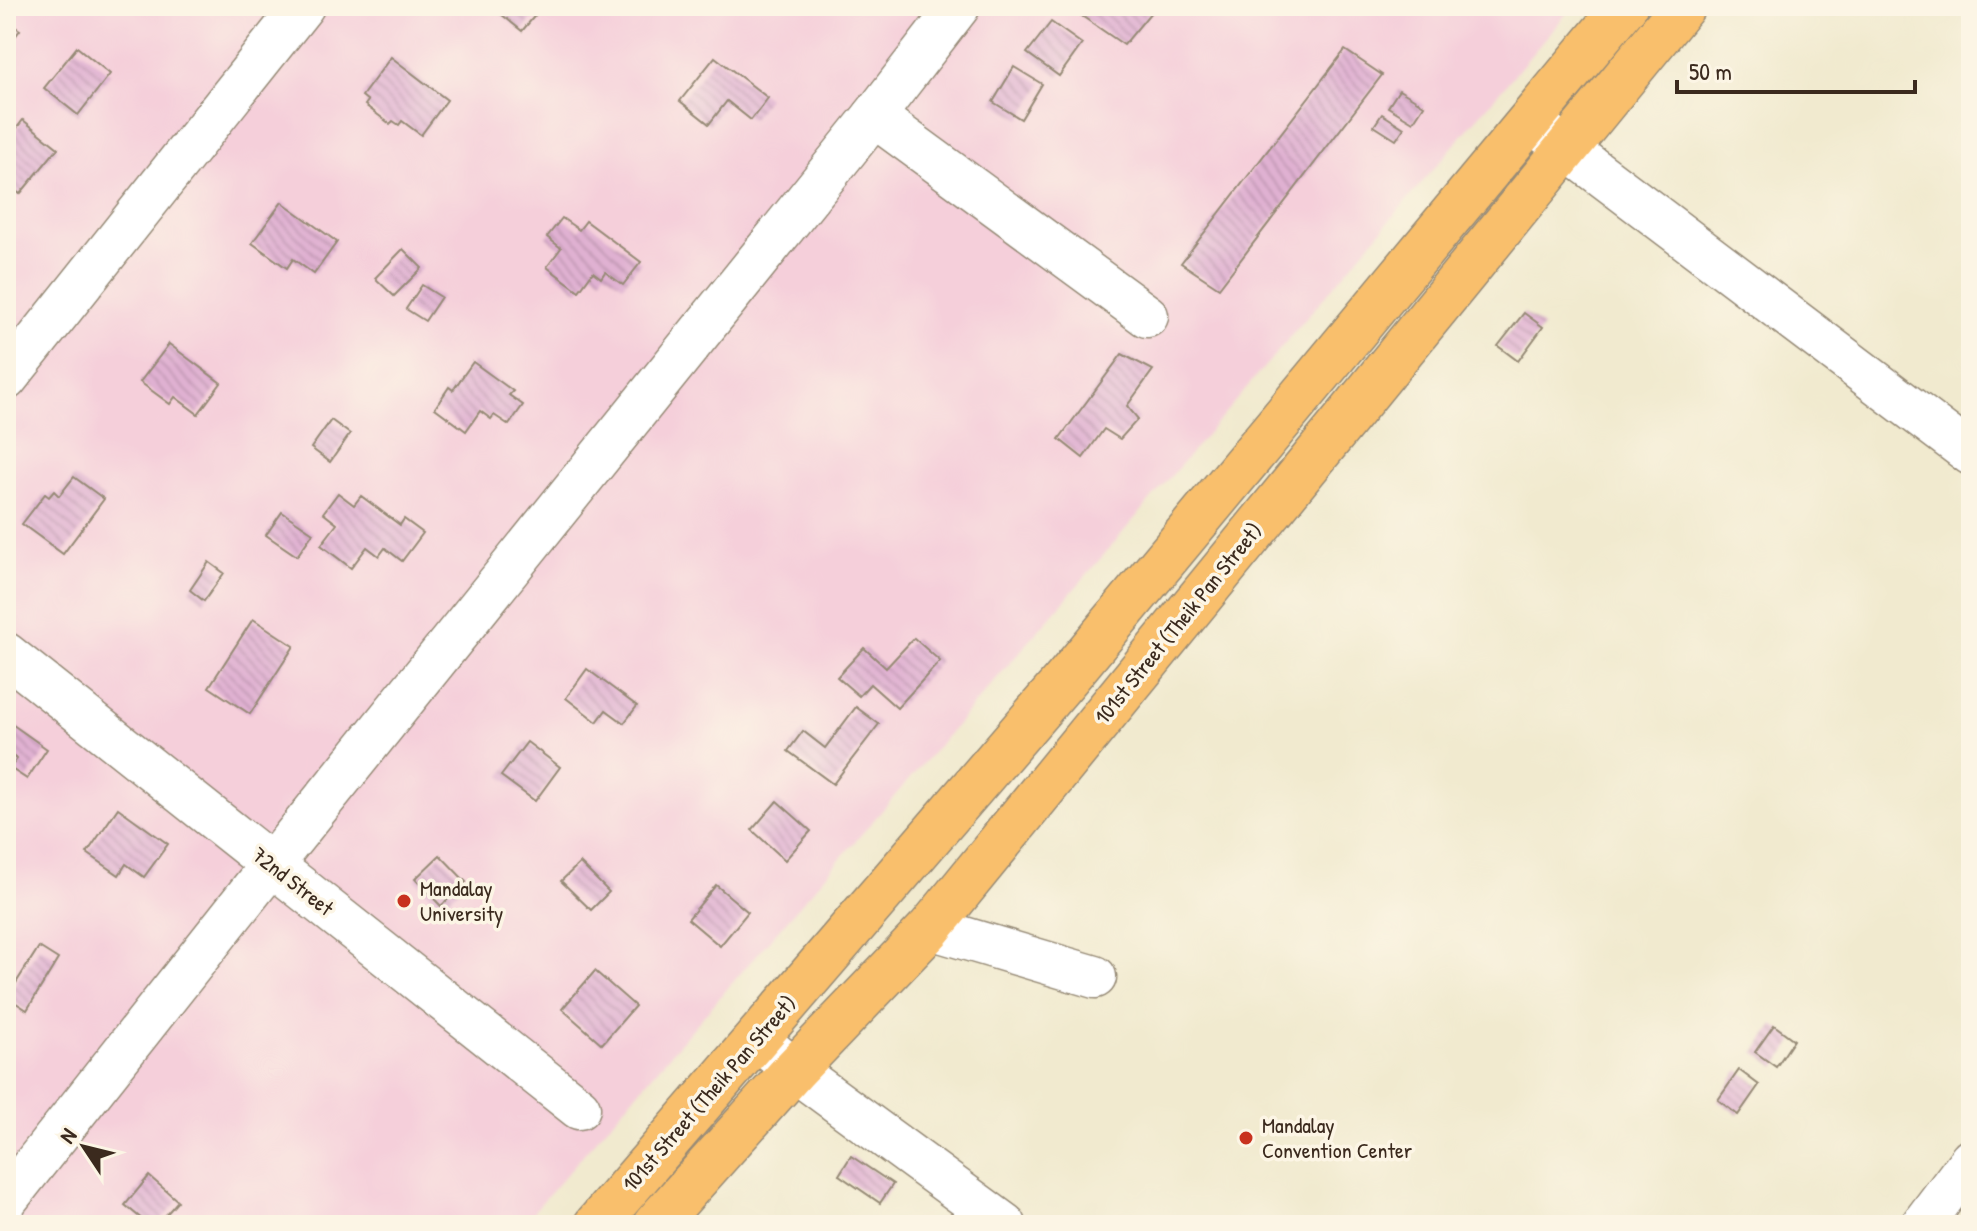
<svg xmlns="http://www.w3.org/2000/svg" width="1977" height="1231" viewBox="0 0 1977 1231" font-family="'Patrick Hand',sans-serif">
<defs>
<pattern id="building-back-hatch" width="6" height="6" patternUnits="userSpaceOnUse" patternTransform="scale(2)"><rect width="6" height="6" fill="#e0b1d2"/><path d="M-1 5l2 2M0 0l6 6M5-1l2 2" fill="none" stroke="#c198b4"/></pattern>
</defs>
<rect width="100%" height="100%" fill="#fcf5e5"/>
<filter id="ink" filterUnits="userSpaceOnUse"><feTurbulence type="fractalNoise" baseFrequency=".0125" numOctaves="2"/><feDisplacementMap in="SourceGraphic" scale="16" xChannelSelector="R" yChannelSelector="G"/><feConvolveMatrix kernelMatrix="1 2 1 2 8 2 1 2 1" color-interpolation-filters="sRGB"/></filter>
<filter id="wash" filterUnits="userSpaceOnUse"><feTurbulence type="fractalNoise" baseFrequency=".006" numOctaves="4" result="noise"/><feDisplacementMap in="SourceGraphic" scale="32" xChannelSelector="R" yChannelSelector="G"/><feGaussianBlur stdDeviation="1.8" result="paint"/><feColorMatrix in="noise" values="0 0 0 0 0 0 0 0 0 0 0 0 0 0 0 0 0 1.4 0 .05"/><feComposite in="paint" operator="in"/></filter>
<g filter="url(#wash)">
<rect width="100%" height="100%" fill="#f1eacf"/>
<polygon fill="#f5cfda" points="6,6 1573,6 1084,578 522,1225 6,1225"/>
<g id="blocks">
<g fill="url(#building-back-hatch)">
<polygon points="491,6 543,6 522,31"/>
<polygon points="1086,6 1156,6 1124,45 1079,14"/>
<polygon points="6,21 20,30 11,42 6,39"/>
<polygon points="1051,22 1082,44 1059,76 1027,53"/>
<polygon points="77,47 110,74 78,115 44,88"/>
<polygon points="1345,50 1382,75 1219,288 1181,263"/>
<polygon points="391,57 447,100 421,135 402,121 399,125 393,121 390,124 365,105 368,101 362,96"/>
<polygon points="715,57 768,98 751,120 727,101 709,124 680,101"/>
<polygon points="1014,67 1042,84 1021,119 993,102"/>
<polygon points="1399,90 1424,105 1413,122 1388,107"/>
<polygon points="1382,114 1404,128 1396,140 1374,126"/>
<polygon points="23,120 58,148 20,194 6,183 6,142"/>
<polygon points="282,202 337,242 314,274 293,259 287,268 252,243"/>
<polygon points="562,218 579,230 586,221 641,262 623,285 605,272 601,278 593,272 579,291 547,267 561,248 547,237"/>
<polygon points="403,249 422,268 394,296 375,278"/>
<polygon points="422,285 441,297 425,321 406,309"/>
<polygon points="1524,313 1543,327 1518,361 1498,346"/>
<polygon points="169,344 221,383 198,414 175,397 170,404 140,382"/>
<polygon points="1122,354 1153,370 1127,406 1138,419 1120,439 1104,429 1083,458 1059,439"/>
<polygon points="473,362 513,391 509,395 523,405 509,425 494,415 491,419 480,411 466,431 435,408 449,387 453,390"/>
<polygon points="331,420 350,434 330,462 311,448"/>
<polygon points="74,477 104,499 63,554 22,524 45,494 49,497 54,491 59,496"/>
<polygon points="338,493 354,505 361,496 400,525 404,519 423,533 402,561 385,548 379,556 367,547 351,568 321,545 337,524 323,513"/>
<polygon points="282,512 313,533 297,556 266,535"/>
<polygon points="209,562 224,573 204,601 190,590"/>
<polygon points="253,619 294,646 250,714 209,687"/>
<polygon points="914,638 940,661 897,708 870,684 859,696 837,677 864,648 886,668"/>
<polygon points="587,669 637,706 624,723 606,710 597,722 566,698"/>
<polygon points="856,707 879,724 833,784 788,751 803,731 825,748"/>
<polygon points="6,720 47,749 27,779 10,768 17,759 6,752"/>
<polygon points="527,742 560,767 535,801 501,776"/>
<polygon points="777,801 811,831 785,860 752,830"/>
<polygon points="118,808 168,844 144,877 126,864 119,875 87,853"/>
<polygon points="440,855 466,882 441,906 415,879"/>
<polygon points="580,863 609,892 591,910 561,881"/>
<polygon points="716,885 748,912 720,946 688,919"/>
<polygon points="39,947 58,959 27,1010 7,997"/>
<polygon points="595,971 635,1006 602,1044 562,1009"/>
<polygon points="1774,1025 1794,1040 1776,1067 1755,1052"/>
<polygon points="1739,1070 1759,1085 1738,1115 1718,1100"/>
<polygon points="851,1156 893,1184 880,1203 839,1175"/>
<polygon points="149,1176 178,1201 157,1225 149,1225 125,1205"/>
</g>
</g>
</g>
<g filter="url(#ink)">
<use href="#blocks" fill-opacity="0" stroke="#968a76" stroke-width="2"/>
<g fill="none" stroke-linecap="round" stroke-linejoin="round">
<defs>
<g id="minor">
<polyline points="874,116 1147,316"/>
<polyline points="1538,127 1971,454"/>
<polyline points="6,379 303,6"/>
<polyline points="6,654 579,1108"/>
<polyline points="930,928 1095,977"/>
<polyline points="756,1038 794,1070 1005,1225"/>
<polyline points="6,1200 272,864 874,116 959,6"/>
<polyline points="1922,1225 1971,1160"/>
</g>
<g id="major">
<polyline points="596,1225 1066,679 1625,6"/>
<polyline points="655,1225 794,1070 930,928 1683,6"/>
</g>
</defs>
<use href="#minor" stroke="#968a76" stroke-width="45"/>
<use href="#major" stroke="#968a76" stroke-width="47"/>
<use href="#minor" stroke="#fff" stroke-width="42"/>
<use href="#major" stroke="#f9bf6c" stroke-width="44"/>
</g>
</g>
<g fill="#c8321e" stroke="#fcf5e5" stroke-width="3">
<circle cx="404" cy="901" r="8"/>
<circle cx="1246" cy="1138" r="8"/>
</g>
<g text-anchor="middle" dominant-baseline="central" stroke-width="7" stroke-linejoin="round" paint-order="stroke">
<g font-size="22" fill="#3b2a1e" stroke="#fcf5e5">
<text transform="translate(1178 623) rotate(-51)">101st Street (Theik Pan Street)</text>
<text transform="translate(293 881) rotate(38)">72nd Street</text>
<text transform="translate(709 1093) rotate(-49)">101st Street (Theik Pan Street)</text>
</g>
<g font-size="22" fill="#3b2a1e" stroke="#fcf5e5" text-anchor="start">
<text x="420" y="888">Mandalay<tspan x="420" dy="25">University</tspan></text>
<text x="1262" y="1125">Mandalay<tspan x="1262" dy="25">Convention Center</tspan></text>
</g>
</g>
<rect width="1977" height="1231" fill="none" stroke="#fcf5e5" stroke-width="32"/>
<g transform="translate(84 1147) rotate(305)" stroke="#fcf5e5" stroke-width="6" paint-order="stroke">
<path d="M0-6L14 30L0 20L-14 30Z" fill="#3b2a1e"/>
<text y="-12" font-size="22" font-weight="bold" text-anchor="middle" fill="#3b2a1e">N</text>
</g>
<path d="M1677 80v12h238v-12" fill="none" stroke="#3b2a1e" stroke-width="4"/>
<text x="1689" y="80" font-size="24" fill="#3b2a1e" stroke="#fcf5e5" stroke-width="6" paint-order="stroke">50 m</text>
</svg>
